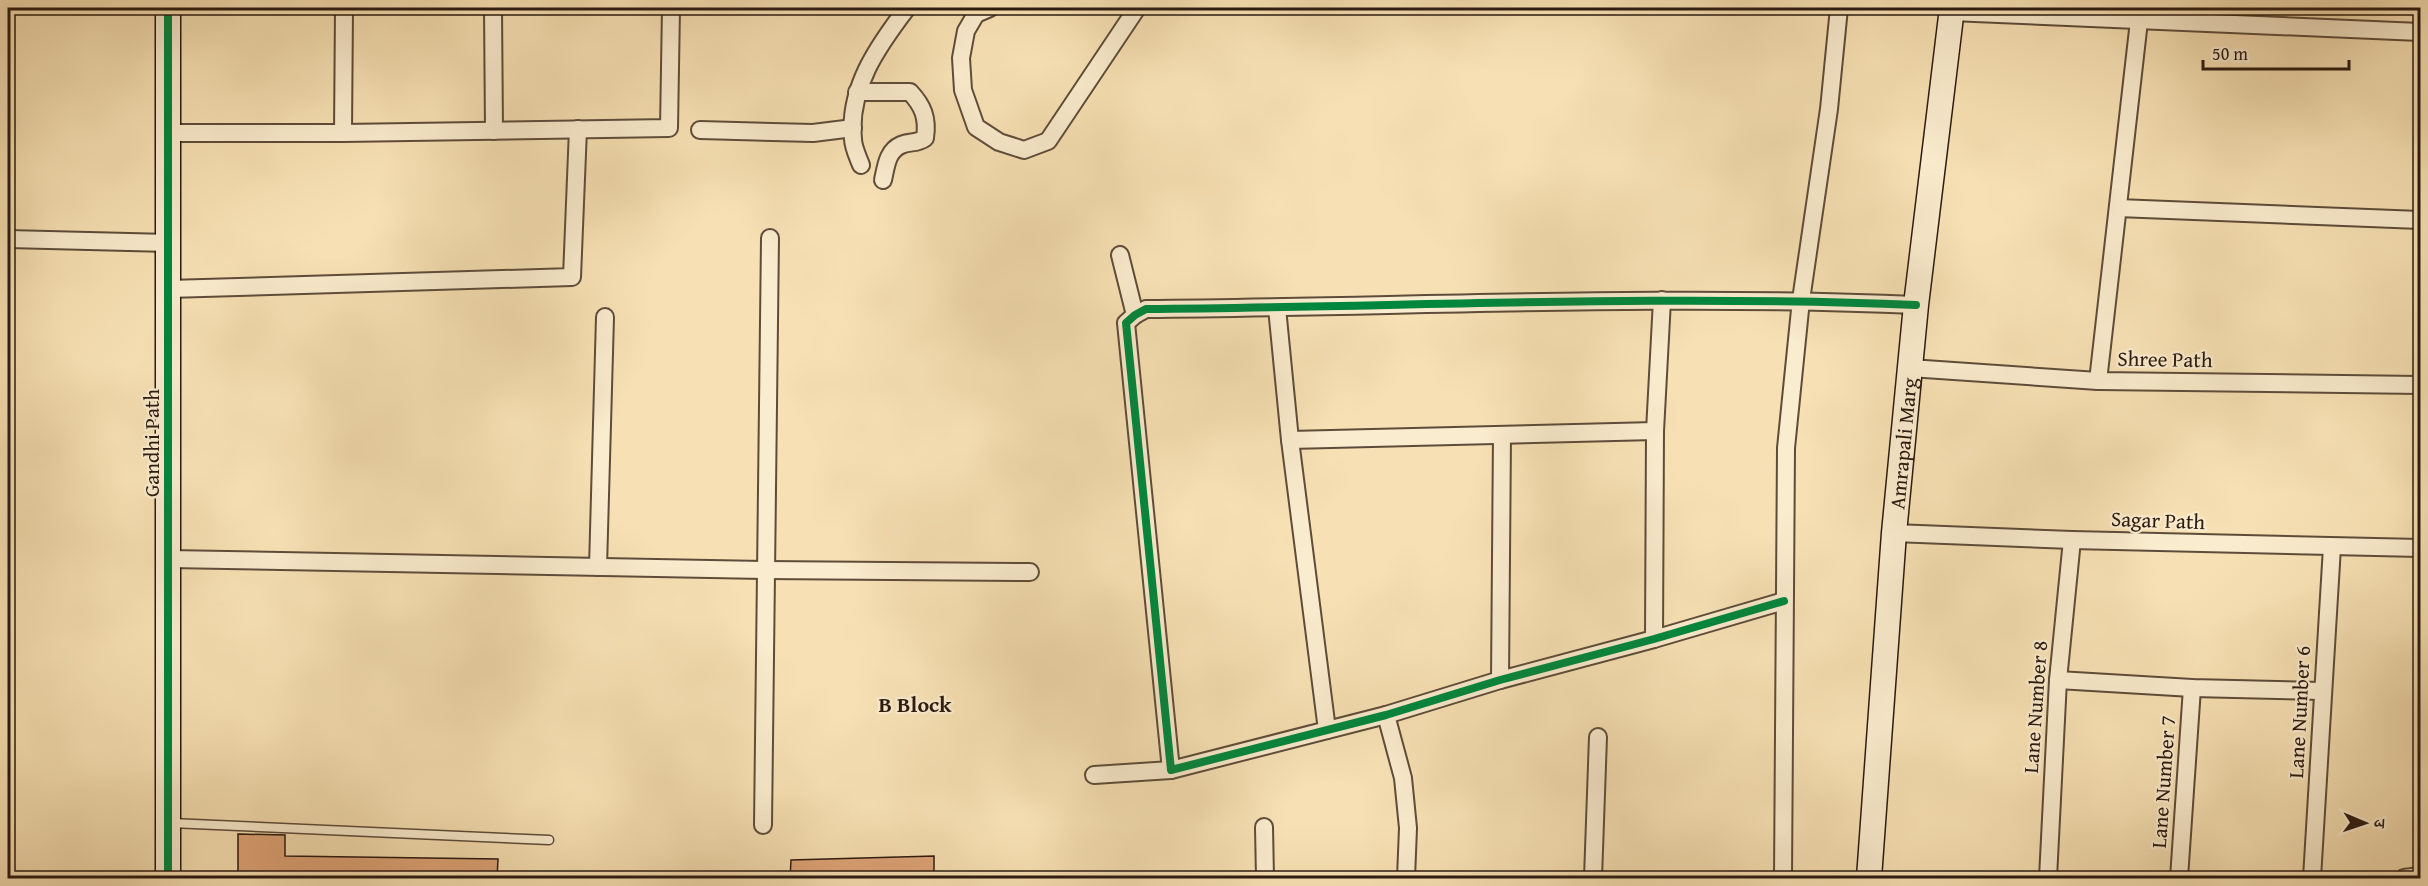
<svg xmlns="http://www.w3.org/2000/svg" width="2428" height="886" viewBox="0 0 2428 886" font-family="'Gentium Book Plus','Noto Serif Devanagari',serif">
<rect width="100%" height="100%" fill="#f7e1b4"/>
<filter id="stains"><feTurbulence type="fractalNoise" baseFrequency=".00333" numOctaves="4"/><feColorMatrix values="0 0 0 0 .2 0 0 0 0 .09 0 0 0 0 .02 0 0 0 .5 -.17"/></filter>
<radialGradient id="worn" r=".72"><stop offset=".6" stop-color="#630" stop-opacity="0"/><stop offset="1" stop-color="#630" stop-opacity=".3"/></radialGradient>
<g fill="#dea478" stroke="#2b1a11" stroke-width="1.5">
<polygon points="238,834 285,835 285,856 498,859 497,879 238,879"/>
<polygon points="934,856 934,879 790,879 791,860"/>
</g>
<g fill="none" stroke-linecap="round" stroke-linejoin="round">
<defs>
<polyline id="lane" points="171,823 549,840"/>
<g id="street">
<polyline points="493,8 494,131"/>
<polyline points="990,8 976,14 966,31 961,58 963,90 976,127 999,142 1024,150 1048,141 1137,8"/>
<polyline points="1951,12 2420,32"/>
<path d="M 857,92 L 910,92 C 923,106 928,118 925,138 C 917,144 910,141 901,145 C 887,151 886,167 883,180"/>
<polyline points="700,130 813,133 853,128"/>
<polyline points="167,133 343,133 669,128 671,8"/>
<polyline points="343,133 344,8"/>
<path d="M 861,165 C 858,157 853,147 853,139 C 848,88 878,46 907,8"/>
<polyline points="2118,208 2420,220"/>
<polyline points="8,239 169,243"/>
<polyline points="1120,255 1135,315"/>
<polyline points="168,289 572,277 578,129"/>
<polyline points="1277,308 1290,440 1327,730"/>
<polyline points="1910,368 2098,381 2420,385"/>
<polyline points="2098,381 2139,21"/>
<polyline points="1290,440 1655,431"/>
<polyline points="1894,533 2072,540 2420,548"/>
<polyline points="169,559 764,570 1030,572"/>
<polyline points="598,567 605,317"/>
<path d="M 1784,601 L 1654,639 L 1500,680 L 1386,715 L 1171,770 L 1126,323 L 1135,315 L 1146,309 C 1403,307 1660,294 1916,305"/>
<polyline points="1654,639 1655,431 1662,300"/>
<polyline points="1500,680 1502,435"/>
<polyline points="2058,680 2192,688 2323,691"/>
<polyline points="1386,715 1403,778 1408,828 1406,878"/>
<polyline points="1094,775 1171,770"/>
<polyline points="763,825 770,238"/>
<polyline points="1264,827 1265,878"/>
<polyline points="1593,878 1598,737"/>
<polyline points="1783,878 1786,448 1801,300 1829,109 1839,8"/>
<polyline points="2048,878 2058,680 2072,540"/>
<polyline points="2179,878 2192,688"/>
<polyline points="2312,878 2332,547"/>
<polyline points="2404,878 2420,876"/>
</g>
<g id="secondary">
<polyline points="168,878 168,8"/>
<path id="s1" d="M 1869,878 L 1894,533 L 1916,305 L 1952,8"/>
</g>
</defs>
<use href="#lane" stroke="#5e4c3a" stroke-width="11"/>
<use href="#street" stroke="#5e4c3a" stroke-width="20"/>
<use href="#secondary" stroke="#2b1a11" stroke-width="27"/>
<use href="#lane" stroke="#faecce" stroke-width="8"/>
<use href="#street" stroke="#faecce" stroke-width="16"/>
<use href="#secondary" stroke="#faecce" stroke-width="24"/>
<defs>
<g id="cycleway">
<path d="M 1784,601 L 1654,639 L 1500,680 L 1386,715 L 1171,770 L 1126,323 L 1135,315 L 1146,309 C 1403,307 1660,294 1916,305"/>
<polyline points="168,878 168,8"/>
</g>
</defs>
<use href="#cycleway" stroke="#faecce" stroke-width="11"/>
<use href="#cycleway" stroke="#00873e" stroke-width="8"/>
</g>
<g text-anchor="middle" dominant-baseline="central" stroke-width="4.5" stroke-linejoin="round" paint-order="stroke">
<g font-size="21" fill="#2b1a11" stroke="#faecce">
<text transform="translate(2165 359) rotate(1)">Shree Path</text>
<text stroke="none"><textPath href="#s1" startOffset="436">Amrapali Marg</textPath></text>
<text transform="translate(151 443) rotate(-90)">Gandhi Path</text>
<text transform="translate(2158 520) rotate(2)">Sagar Path</text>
<text transform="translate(2035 707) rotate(-86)">Lane Number 8</text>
<text transform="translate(2299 712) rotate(-87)">Lane Number 6</text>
<text transform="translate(2163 782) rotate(-86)">Lane Number 7</text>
</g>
<g font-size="22" font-weight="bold" fill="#2b1a11" stroke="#faecce">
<text x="915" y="704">B Block</text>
</g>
</g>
<rect width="2428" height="886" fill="none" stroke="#f7e1b4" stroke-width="30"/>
<rect x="9" y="9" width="2410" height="868" fill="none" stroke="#2b1a11" stroke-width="3"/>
<rect x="15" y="15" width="2398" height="856" fill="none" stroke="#2b1a11" stroke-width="1.5"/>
<g transform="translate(2365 823) rotate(92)" stroke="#faecce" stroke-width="4.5" paint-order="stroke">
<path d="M0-4.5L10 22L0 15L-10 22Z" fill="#2b1a11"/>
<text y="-9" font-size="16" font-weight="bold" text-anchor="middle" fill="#2b1a11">उ</text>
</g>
<path d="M2203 60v9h146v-9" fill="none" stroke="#2b1a11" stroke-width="3"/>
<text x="2212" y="60" font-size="18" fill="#2b1a11" stroke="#faecce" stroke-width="4.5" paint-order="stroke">50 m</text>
<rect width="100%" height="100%" filter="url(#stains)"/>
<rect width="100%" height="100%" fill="url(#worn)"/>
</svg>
